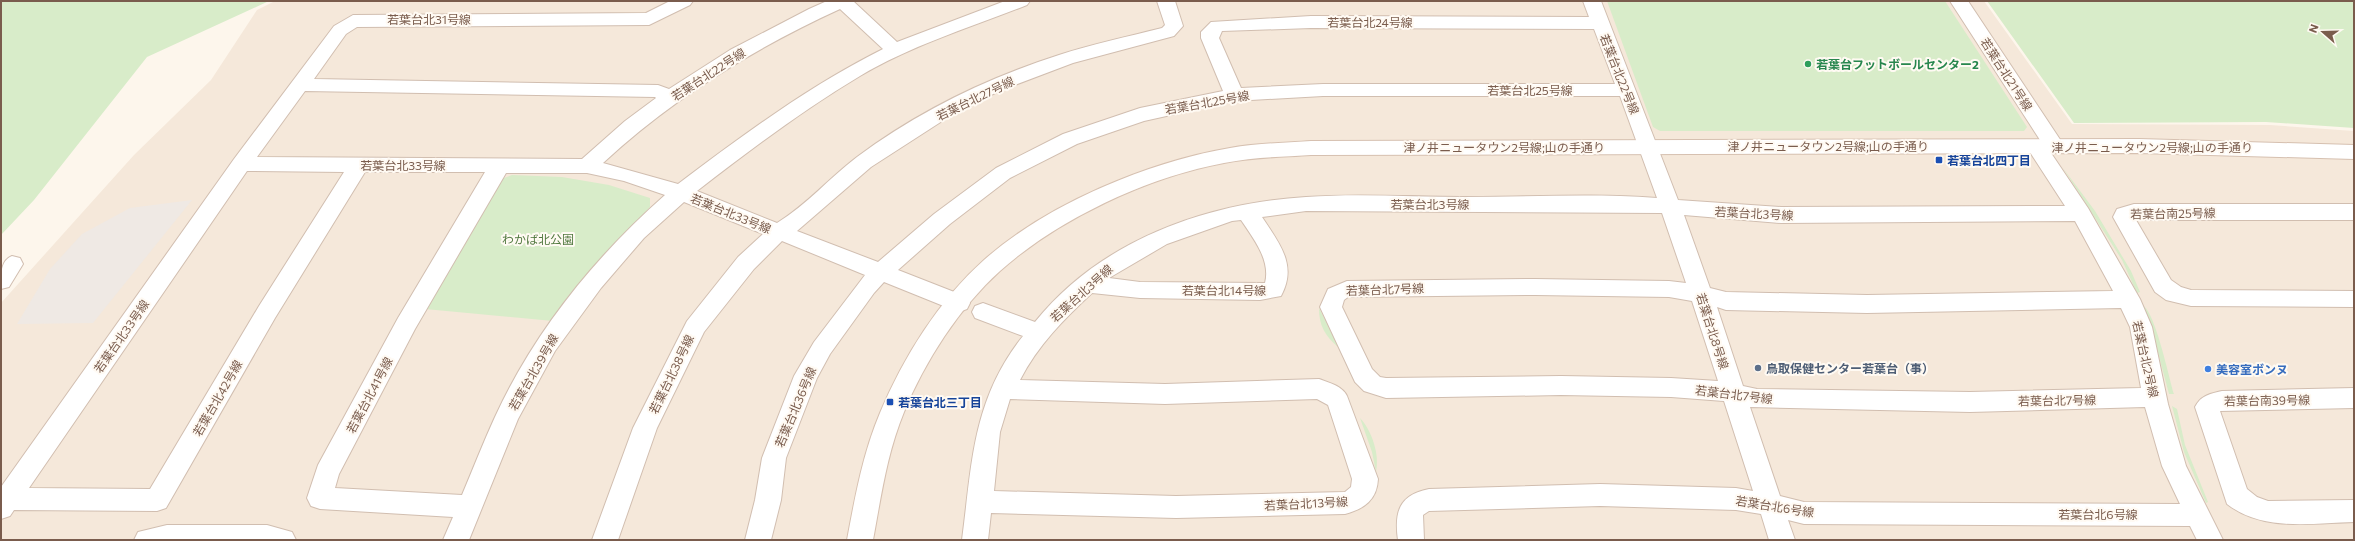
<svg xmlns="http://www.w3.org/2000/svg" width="2355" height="541" viewBox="0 0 2355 541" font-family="Commissioner,'Noto Sans JP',sans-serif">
<rect width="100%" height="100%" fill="#fdf6ec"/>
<polygon fill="#f5e8da" points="275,1 1984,1 2072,124 2270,125 2354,131 2354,540 1,540 1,303 134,155 211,80 257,10"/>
<polygon fill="#efe9e4" points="192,200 93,323 17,324 50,269 82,234 130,208"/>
<g fill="#d8ecc9">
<polygon points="1,1 269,1 147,57 34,200 1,235"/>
<polygon points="1607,1 1945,1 2027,127 2024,131 1660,131 1653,127"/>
<polygon points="1987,1 2354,1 2354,128 2266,122 2074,123"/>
<polygon points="2063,168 2095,211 2131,271 2140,292 2137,293 2122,260"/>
<polygon points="512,175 562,177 609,185 650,198 650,207 595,268 553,321 425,309 499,180"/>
<path d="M 2142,305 C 2155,310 2169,378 2174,394 L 2169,394 L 2153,334 Z"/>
<path d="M 1319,308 L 1339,348 C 1325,336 1319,326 1319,308 Z"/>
<polygon points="2172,406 2177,409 2185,445 2208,502 2206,503 2184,452"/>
<path d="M 1360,418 C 1372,431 1380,455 1376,472 L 1372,452 Z"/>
</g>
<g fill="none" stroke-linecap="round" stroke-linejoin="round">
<defs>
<g id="street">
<path d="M 670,1 L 693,1 L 690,5 L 649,25 L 357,27 L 346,34 L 314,79 L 658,85 L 669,89 L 730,50 L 809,9 L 827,1 L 853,1 L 897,42 L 1005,1 L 1030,1 L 1027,5 C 972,27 912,45 860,76 C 803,110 750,150 697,191 L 777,223 C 807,205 829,178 857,157 C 917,112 987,78 1059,55 C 1092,44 1127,37 1162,28 L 1165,25 L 1157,1 L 1175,1 L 1183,26 L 1174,36 L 1073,63 L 999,91 L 950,116 L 871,167 L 797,231 L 878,262 L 934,214 L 996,168 L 1063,134 L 1140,108 L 1223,91 L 1201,38 L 1201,32 L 1211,22 L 1311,16 L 1589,17 L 1583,1 L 1601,1 L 1678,200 L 1781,207 L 2065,206 L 2026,146 L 2029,141 L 2040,140 L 1950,1 L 1968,1 L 2065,147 L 2062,152 L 2051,153 L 2088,208 L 2140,299 L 2152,327 L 2168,404 L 2186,466 L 2223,540 L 2197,540 L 2190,526 L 1804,524 L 1788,520 L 1795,540 L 1769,540 L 1761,514 L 1736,510 L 1600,506 L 1429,511 L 1423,515 L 1424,540 L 1398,540 C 1394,512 1399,495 1429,489 L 1600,484 L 1736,488 L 1753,491 L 1724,401 L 1671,397 L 1561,395 L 1386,398 L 1364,391 L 1355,382 L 1320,307 L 1328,289 L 1347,281 L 1535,279 L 1669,281 L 1686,283 L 1662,213 L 1306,211 L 1262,217 C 1279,243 1298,265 1281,296 L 1260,300 L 1140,298 L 1092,293 C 1064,319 1038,345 1020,380 L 1165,384 L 1319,379 C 1330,383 1342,386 1347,396 L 1378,479 C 1377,500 1364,509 1345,514 L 1176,518 L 991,513 L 988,540 L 962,540 C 972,464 972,400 1023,336 L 975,318 L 972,312 L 975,306 L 983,303 L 1035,322 C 1100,241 1205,203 1306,197 C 1358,193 1412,197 1465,197 C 1528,197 1594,193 1657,198 L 1620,96 L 1323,96 L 1234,101 L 1144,121 L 1077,144 L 1010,178 L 950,224 L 898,270 L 967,297 L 970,303 L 967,309 L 959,312 L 951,309 L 884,282 L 874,293 L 830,354 L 817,378 L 786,458 L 781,500 L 771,540 L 745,540 L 755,500 L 762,458 L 794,376 L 814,342 L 865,275 L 782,241 L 754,269 L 704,332 L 657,428 L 618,540 L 592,540 L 633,428 L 687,321 L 738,257 L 763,234 L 684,202 L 644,238 L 601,288 L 555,351 L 518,419 L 469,540 L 443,540 L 453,517 L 320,509 L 311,506 L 307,498 L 318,465 L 398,318 L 485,172 L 365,172 L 275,318 L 166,508 L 157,511 L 14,510 L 10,516 L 1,519 L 1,487 L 234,159 L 334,26 L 353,15 L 646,13 ZM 840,9 L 883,49 C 809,86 743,135 678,184 L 603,163 C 673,98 753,49 840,9 ZM 1311,28 L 1594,29 L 1615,84 L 1323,84 L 1241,88 L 1219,38 L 1222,31 ZM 305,91 L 655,97 L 656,98 L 625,121 L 582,159 L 257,157 ZM 247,171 L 344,172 L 259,306 L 150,489 L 29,488 ZM 506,173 L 587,173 L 624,181 L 665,195 C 595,257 534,332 495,417 C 483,443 473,469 462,495 L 335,488 L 339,474 L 415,329 ZM 1684,215 L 1781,223 L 2075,221 L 2113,291 L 1867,295 L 1726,292 L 1710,288 ZM 1241,220 C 1253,238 1271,260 1265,283 L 1140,282 L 1109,278 L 1167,244 L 1232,221 ZM 1535,295 L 1669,297 L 1692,301 L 1718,381 L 1671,378 L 1561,376 L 1386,378 L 1380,377 L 1372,369 L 1342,307 L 1344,300 L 1348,297 ZM 1717,307 L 1726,310 L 1867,313 L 2121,308 L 2130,327 L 2141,388 L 1970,392 L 1757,389 L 1743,386 ZM 1010,399 L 1165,404 L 1317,399 L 1328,405 L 1352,479 L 1351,487 L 1345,492 L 1176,496 L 994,491 L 1000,432 ZM 1750,407 L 1970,412 L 2145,407 L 2162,466 L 2180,504 L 1804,502 L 1780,496 Z"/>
<polygon points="2134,204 2354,204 2354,220 2136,220 2171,280 2181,287 2191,290 2354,291 2354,307 2191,306 2166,300 2155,292 2113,217 2117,209"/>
<path d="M 12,256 L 20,258 L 23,264 L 9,287 L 1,289 C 1,275 0,261 12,256 Z"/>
<path d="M 2354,388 L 2354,408 L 2220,411 L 2247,489 L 2257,497 L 2268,501 L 2354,500 L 2354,522 C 2311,523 2263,532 2227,504 L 2195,407 C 2201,395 2210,394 2222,391 Z"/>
<polygon points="167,525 267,525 292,532 296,540 134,540 138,532"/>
</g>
<path id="secondary" d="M 2139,139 L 2354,145 L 2354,159 L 2139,153 L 1311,155 C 1282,157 1253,157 1224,163 C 1148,177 1058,219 1000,271 C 959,308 925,361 904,412 C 887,453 881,497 873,540 L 847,540 C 855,497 863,453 880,413 C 903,358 939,300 984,260 C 1047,204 1148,162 1230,148 C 1257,143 1284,143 1311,141 Z"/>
</defs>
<use href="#street" stroke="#d1beb0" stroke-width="2"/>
<use href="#secondary" stroke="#d6c0b0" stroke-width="2"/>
<use href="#street" fill="#fff" fill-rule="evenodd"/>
<use href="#secondary" fill="#fff" fill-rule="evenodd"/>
</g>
<circle fill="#2e9e5b" stroke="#fffaf3" stroke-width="1.5" cx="1808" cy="64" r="4"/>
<g fill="#1a4fb4" stroke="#fffaf3" stroke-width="1.5">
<rect x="1935" y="156" width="8" height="8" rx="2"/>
<rect x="886" y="398" width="8" height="8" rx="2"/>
</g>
<circle fill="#5c6f8a" stroke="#fffaf3" stroke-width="1.5" cx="1758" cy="368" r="4"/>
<circle fill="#3f7fe0" stroke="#fffaf3" stroke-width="1.5" cx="2208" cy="369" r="4"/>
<g text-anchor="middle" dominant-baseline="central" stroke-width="4" stroke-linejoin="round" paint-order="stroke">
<g font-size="12" fill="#7a5c4d" stroke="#fffaf3">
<text x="429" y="19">若葉台北31号線</text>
<text x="1370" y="22">若葉台北24号線</text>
<text transform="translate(708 74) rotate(-33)">若葉台北22号線</text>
<text transform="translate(1620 74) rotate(68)">若葉台北22号線</text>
<text transform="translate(2007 74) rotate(57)">若葉台北21号線</text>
<text x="1530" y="90">若葉台北25号線</text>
<text transform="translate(975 98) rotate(-26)">若葉台北27号線</text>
<text transform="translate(1207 102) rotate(-10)">若葉台北25号線</text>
<text x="1828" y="146">津ノ井ニュータウン2号線;山の手通り</text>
<text x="1504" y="147">津ノ井ニュータウン2号線;山の手通り</text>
<text x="2152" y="147">津ノ井ニュータウン2号線;山の手通り</text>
<text x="403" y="165">若葉台北33号線</text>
<text x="1430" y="204">若葉台北3号線</text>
<text transform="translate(731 213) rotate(22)">若葉台北33号線</text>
<text transform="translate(1754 213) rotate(3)">若葉台北3号線</text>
<text transform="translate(2173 213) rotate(-1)">若葉台南25号線</text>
<text transform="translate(1385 289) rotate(-2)">若葉台北7号線</text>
<text x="1224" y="290">若葉台北14号線</text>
<text transform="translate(1081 293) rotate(-42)">若葉台北3号線</text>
<text transform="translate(1713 331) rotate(72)">若葉台北8号線</text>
<text transform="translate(121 336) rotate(-55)">若葉台北33号線</text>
<text transform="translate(2146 359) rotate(77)">若葉台北2号線</text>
<text transform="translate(533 372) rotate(-60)">若葉台北39号線</text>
<text transform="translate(671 374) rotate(-64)">若葉台北38号線</text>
<text transform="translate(1734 394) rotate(7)">若葉台北7号線</text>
<text transform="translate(369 395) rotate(-62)">若葉台北41号線</text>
<text transform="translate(217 398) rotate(-60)">若葉台北42号線</text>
<text transform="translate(2057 400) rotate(-1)">若葉台北7号線</text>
<text transform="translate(2267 400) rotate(-1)">若葉台南39号線</text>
<text transform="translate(795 407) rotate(-67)">若葉台北36号線</text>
<text transform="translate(1306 503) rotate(-3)">若葉台北13号線</text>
<text transform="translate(1775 506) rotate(9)">若葉台北6号線</text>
<text x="2098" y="514">若葉台北6号線</text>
</g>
<g font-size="12" font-weight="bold" fill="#27864d" stroke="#fffaf3" text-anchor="start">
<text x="1816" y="64">若葉台フットボールセンター2</text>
</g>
<g font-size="12" font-weight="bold" fill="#164399" stroke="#fffaf3" text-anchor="start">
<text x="1947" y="160">若葉台北四丁目</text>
<text x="898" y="402">若葉台北三丁目</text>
</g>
<g font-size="12" fill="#537a41" stroke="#fffaf3">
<text x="538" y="239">わかば北公園</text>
</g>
<g font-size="12" font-weight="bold" fill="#4e5e75" stroke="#fffaf3" text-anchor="start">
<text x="1766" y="368">鳥取保健センター若葉台（事）</text>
</g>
<g font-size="12" font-weight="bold" fill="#366cbe" stroke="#fffaf3" text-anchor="start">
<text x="2216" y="369">美容室ボンヌ</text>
</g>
</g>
<rect width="2355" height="541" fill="none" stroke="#7a5c4d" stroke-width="4"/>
<g transform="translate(2323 32) rotate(290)" stroke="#fffaf3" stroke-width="3" paint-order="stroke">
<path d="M0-3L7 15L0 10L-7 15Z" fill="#7a5c4d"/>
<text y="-6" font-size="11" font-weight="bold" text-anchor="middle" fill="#7a5c4d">N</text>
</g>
</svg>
